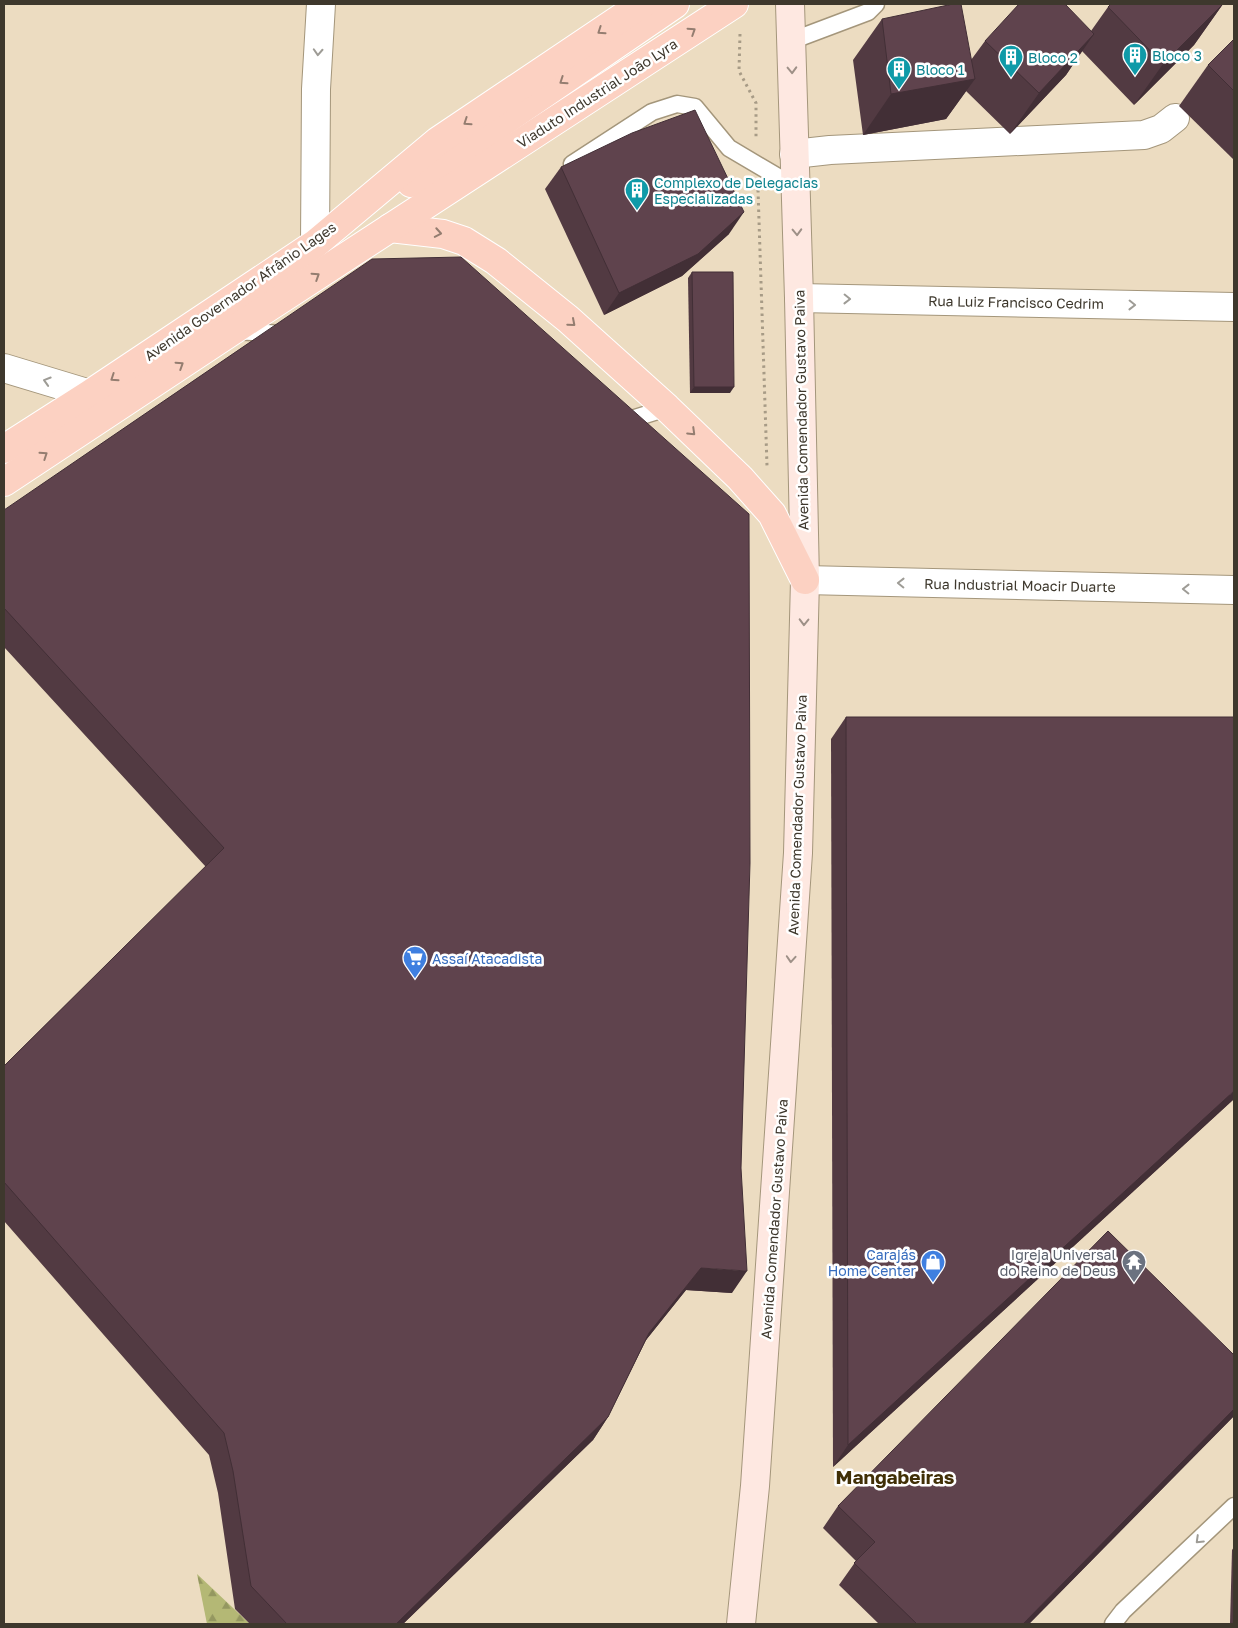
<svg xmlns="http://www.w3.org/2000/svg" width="1238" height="1628" viewBox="0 0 1238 1628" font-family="'Golos Text',sans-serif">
<defs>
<pattern id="forest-firs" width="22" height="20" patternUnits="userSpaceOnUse" patternTransform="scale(1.25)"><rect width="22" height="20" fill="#b4b875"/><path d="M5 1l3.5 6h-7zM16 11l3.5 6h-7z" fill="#949760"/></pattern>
</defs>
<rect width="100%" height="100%" fill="#ecdcc1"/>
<polygon fill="url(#forest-firs)" points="197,1574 250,1624 207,1624"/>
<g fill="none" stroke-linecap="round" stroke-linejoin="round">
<defs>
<g id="lane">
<polyline points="791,41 868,12 876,4"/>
<polyline points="572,164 652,112 677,104 695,107 729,148 795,187"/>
<polyline points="234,331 284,334"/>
<polyline points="619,423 667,408"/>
<polyline points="1113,1624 1123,1611 1234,1506"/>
</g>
<g id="street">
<polyline points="794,154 830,150 1144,135 1161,129 1175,118"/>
<polyline points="315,244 316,89 321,4"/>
<polyline points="799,298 1234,307"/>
<polyline points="4,368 90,394"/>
<polyline points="805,580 1234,590"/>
</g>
<polyline id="secondary" points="741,1624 755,1486 798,853 805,580 799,298 790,4"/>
<g id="primary">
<polyline points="411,183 450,158 675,4"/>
<polyline points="390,228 443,234 464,241 496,261 568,319 667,408 740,478 772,514 805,580"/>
<polyline points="4,449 90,394 315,244 438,141 642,4"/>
<polyline points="4,482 232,331 734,4"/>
</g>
</defs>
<use href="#lane" stroke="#a4967b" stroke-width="19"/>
<use href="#street" stroke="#a4967b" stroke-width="30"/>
<use href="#secondary" stroke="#a4967b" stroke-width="30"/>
<use href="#primary" stroke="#fff" stroke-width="30"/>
<g stroke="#a79b86" stroke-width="3" stroke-dasharray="2.5 4" stroke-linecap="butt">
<polyline points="740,34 739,71 756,103 756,139"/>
<polyline points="758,190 767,466"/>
</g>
<use href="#lane" stroke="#fff" stroke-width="16"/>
<use href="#street" stroke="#fff" stroke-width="28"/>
<use href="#secondary" stroke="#fee8e1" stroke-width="28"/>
<use href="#primary" stroke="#fcd1c2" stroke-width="28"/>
</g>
<g fill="#523a42">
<polygon points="1223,4 1194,45 1134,105 1082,51 1066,75 1010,134 966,91 946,119 863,135 853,60 882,19 971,60 985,41 1091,31 1108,7"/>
<polygon points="1234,39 1234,160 1179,106 1208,65"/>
<polygon points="561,167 729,234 682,276 604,315 545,189"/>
<polygon points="692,272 730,393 690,393 688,278"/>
<polygon points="4,510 732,1293 686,1290 646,1340 608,1417 593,1440 403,1624 250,1624 235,1609 218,1493 209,1455 4,1221 4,1066 206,867 4,647"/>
<polygon points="846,717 1234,1099 833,1467 831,739"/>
<polygon points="1234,1355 1234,1416 1029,1624 879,1624 839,1585 856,1561 823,1528 838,1506"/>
<polygon points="1234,1547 1234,1624 1230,1624 1232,1550"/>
</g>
<g fill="#422f36">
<polygon points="1223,4 1194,45 1134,105 1163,64"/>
<polygon points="1094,34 1066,75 1010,134 1039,93"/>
<polygon points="975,79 946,119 863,135 891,94"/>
<polygon points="744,212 729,234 682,276 604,315 619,293"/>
<polygon points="694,387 734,387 730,393 690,393"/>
<polygon points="1234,1091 1234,1099 833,1467 848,1445"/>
<polygon points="701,1268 747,1271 732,1293 686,1290 634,1355 649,1333"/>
<polygon points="1234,1409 1234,1416 1029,1624 1023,1624"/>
<polygon points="608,1417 593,1440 403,1624 396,1624"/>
</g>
<g fill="#5f434d" stroke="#422f36">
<polygon points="953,4 961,4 975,79 891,94 882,19"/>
<polygon points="1019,4 1065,4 1094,34 1039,93 985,41"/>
<polygon points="1111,4 1223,4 1163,64 1108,7"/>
<polygon points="1234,39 1234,91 1208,65"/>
<polygon points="695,110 744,212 698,254 619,293 561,167 632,133"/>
<polygon points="461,257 749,514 750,863 741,1168 747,1271 701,1268 649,1333 608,1417 396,1624 287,1624 251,1586 233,1471 224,1433 4,1182 4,1066 224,848 4,608 4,510 372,259"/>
<polygon points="692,272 733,272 734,387 694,387"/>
<polygon points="846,717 1234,717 1234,1091 848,1445"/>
<polygon points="1108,1231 1234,1355 1234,1409 1023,1624 917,1624 854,1563 875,1542 838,1506"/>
</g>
<defs><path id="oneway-chevron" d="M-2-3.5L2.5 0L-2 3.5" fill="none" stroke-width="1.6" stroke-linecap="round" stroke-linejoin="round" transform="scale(1.25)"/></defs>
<g stroke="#947d70">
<use href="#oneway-chevron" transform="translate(601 31) rotate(146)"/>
<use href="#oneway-chevron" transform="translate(692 31) rotate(-33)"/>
<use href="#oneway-chevron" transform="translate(563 81) rotate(146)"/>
<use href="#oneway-chevron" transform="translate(467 122) rotate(146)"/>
<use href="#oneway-chevron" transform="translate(438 233) rotate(10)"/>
<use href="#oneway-chevron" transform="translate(316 276) rotate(-33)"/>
<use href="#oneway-chevron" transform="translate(572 323) rotate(41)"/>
<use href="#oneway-chevron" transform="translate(180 365) rotate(-33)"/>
<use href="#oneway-chevron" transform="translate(114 378) rotate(146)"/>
<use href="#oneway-chevron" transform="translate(692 432) rotate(44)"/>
<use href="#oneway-chevron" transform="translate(44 455) rotate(-34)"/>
</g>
<g stroke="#9e9c96">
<use href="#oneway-chevron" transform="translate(318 52) rotate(93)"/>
<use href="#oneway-chevron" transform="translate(847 299) rotate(1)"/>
<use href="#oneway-chevron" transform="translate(1132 305) rotate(1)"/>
<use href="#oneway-chevron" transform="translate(47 381) rotate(-163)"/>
<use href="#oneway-chevron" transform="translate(901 583) rotate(-179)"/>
<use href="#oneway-chevron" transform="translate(1186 589) rotate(-179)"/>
<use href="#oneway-chevron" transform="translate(1199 1540) rotate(136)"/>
</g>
<g stroke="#9e9087">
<use href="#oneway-chevron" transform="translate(792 70) rotate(88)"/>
<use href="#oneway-chevron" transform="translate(797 232) rotate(88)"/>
<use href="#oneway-chevron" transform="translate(804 622) rotate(91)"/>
<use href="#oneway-chevron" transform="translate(791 959) rotate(94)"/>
</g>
<defs>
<symbol id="building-pin" viewBox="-11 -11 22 30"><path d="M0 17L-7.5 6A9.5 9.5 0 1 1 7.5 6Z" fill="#0f9aa8" stroke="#fff"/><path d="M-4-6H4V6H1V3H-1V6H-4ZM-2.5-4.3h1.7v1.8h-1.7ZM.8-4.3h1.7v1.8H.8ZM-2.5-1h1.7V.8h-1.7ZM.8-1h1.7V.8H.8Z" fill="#fff"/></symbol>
<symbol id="supermarket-pin" viewBox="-11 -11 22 30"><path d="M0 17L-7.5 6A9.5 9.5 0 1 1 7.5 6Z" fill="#3f7fe0" stroke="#fff"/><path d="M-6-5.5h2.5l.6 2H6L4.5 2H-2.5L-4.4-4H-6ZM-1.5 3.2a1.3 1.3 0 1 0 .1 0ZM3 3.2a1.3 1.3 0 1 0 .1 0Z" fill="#fff"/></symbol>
<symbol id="shop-pin" viewBox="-11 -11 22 30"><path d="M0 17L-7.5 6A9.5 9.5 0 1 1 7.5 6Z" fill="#3f7fe0" stroke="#fff"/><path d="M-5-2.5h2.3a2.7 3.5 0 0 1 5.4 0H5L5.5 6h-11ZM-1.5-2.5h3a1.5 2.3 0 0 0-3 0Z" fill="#fff"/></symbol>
<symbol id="temple-pin" viewBox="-11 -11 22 30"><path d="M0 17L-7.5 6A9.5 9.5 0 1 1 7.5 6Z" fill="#6b7280" stroke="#fff"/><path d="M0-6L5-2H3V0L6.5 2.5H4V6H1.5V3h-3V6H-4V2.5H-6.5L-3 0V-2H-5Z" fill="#fff"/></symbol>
</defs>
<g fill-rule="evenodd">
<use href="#building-pin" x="1121" y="41" width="28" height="38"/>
<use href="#building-pin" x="997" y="43" width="28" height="38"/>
<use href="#building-pin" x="885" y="55" width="28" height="38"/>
<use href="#building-pin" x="623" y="176" width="28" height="38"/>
<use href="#supermarket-pin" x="401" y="944" width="28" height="38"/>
<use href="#shop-pin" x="919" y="1248" width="28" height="38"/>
<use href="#temple-pin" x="1120" y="1248" width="28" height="38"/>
</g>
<g text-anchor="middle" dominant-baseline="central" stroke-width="5" stroke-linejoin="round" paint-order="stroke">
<g font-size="14" fill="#0d838f" stroke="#fff" text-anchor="start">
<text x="1152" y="55">Bloco 3</text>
<text x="1028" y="57">Bloco 2</text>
<text x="916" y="69">Bloco 1</text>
<text x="654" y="182">Complexo de Delegacias<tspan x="654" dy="16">Especializadas</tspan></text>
</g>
<g font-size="14" fill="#3e382d" stroke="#fff">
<text transform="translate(597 93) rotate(-33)">Viaduto Industrial João Lyra</text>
<text transform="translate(240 291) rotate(-35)">Avenida Governador Afrânio Lages</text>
<text transform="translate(1016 302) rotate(1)">Rua Luiz Francisco Cedrim</text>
<text transform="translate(801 410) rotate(-91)">Avenida Comendador Gustavo Paiva</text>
<text transform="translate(1020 585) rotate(1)">Rua Industrial Moacir Duarte</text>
<text transform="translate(797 815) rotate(-88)">Avenida Comendador Gustavo Paiva</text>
<text transform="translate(774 1219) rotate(-86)">Avenida Comendador Gustavo Paiva</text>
</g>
<g font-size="14" fill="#366cbe" stroke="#fff" text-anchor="start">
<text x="432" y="958">Assaí Atacadista</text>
<text x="916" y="1254" text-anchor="end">Carajás<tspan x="916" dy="16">Home Center</tspan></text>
</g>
<g font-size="14" fill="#5b616d" stroke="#fff" text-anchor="end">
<text x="1116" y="1254">Igreja Universal<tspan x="1116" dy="16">do Reino de Deus</tspan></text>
</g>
<g font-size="19" font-weight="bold" fill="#402f06" stroke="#fff">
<text x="895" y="1476">Mangabeiras</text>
</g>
</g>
<rect width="1238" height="1628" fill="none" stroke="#3e382d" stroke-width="10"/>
</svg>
